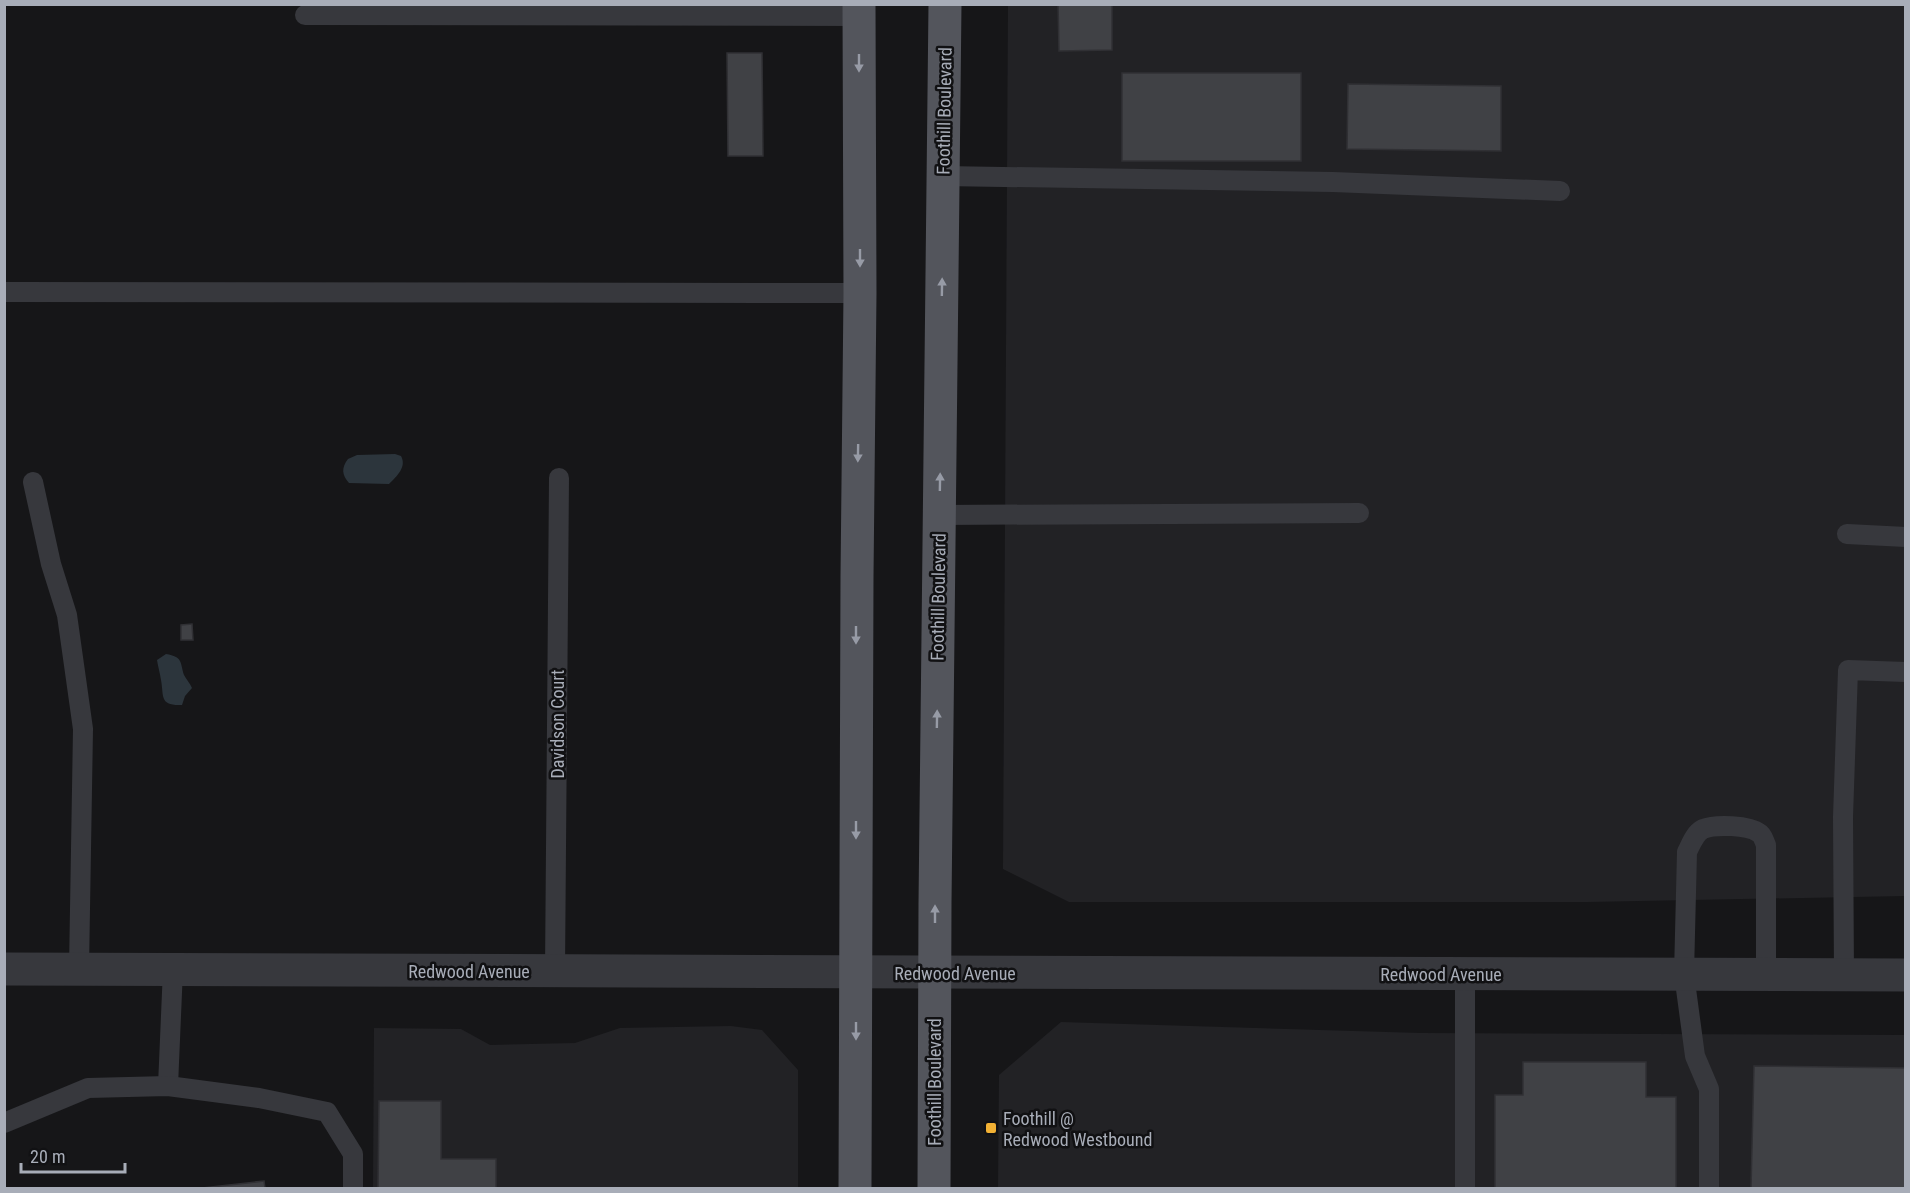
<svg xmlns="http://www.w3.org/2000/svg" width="1910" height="1193" viewBox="0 0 1910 1193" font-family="'Roboto Condensed',sans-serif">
<rect width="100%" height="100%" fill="#161618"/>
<g fill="#222225">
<polygon points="1008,5 1905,5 1905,896 1588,902 1069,902 1003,869"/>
<polygon points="1061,1022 1421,1033 1905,1035 1905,1188 998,1188 999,1075"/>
<polygon points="731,1026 762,1030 798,1070 798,1188 373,1188 374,1028 461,1029 490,1045 575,1043 620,1028"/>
</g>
<g fill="#2c353c">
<path d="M 395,454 L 401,456 C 407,467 397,476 389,484 L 349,483 C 342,475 341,468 348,459 L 357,455 Z"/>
<path d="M 166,654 C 183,657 180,662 184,675 C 186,679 190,683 192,688 L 185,696 L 182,705 C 159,706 164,696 161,680 C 160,673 158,667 157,660 Z"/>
</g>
<g fill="#404145" stroke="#303034" stroke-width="1.5">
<polygon points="1058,4 1112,4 1112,50 1059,51"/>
<polygon points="727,53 762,53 763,156 728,156"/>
<rect x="1122" y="73" width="179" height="88"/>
<polygon points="1348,84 1501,86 1501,151 1347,149"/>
<polygon points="192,624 193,640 181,640 181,625"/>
<polygon points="1523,1062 1646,1062 1646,1097 1676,1097 1676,1188 1495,1188 1495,1095 1523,1095"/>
<polygon points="1754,1066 1906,1068 1906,1188 1751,1188"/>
<polygon points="379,1101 441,1101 441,1159 496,1159 496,1188 378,1188"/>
<polygon points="264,1181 265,1188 202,1188"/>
</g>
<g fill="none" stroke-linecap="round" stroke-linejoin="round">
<g stroke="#37383d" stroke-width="20">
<polyline points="305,15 859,16"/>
<polyline points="943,176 1333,182 1560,191"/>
<polyline points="4,292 860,293"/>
<polyline points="33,482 51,564 67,615 83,729 79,969"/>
<polyline points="939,515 1359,513"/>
<polyline points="1847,534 1906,537"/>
<polyline points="555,971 559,478"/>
<polyline points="1465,974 1465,1188"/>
<polyline points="1844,975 1843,817 1848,670 1906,672"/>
<polyline points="168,1086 173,969"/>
<polyline points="4,1123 88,1088 168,1086 259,1098 327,1112 353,1154 353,1188"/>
<path d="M 1709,1188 L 1709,1089 L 1695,1056 L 1684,974 L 1687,852 C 1691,844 1695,833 1703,829 C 1715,824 1749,825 1759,833 C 1763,835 1764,841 1766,845 L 1766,975"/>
</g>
<polyline stroke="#37383d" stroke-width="33" points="4,969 1906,975"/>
<g stroke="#53555c" stroke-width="33">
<polyline points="855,1188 857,577 860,293 859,4"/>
<polyline points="934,1188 935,904 945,4"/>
</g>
</g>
<defs><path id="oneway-solid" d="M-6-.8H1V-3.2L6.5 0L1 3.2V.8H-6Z" transform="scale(1.5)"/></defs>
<g fill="#979ba6">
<use href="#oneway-solid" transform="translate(859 63) rotate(90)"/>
<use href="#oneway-solid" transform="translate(860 258) rotate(90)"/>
<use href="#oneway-solid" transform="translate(942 287) rotate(-89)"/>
<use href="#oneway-solid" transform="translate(858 453) rotate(91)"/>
<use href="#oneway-solid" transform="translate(940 482) rotate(-89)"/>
<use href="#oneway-solid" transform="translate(856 635) rotate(90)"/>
<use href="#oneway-solid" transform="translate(937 719) rotate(-89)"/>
<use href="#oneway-solid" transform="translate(856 830) rotate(90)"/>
<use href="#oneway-solid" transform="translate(935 914) rotate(-90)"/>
<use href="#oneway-solid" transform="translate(856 1031) rotate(90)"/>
</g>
<rect fill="#f2b134" stroke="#111113" stroke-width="2" x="985" y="1122" width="12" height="12" rx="3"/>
<g text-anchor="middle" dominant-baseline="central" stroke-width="5" stroke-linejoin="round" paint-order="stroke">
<g font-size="18" fill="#a8adb8" stroke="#111113">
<text transform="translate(944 111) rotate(-89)">Foothill Boulevard</text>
<text transform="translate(938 597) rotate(-89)">Foothill Boulevard</text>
<text transform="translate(557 724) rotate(-90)">Davidson Court</text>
<text x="469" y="971">Redwood Avenue</text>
<text x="955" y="973">Redwood Avenue</text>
<text x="1441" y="974">Redwood Avenue</text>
<text transform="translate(934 1082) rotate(-90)">Foothill Boulevard</text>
</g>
<g font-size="18" fill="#a8adb8" stroke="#111113" text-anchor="start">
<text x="1003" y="1118">Foothill @<tspan x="1003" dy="21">Redwood Westbound</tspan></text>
</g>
</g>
<rect width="1910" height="1193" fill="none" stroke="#a8adb8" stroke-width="12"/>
<path d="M21 1163v9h104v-9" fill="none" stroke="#a8adb8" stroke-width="3"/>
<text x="30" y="1163" font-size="18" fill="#a8adb8" stroke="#111113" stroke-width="4.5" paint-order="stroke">20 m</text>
</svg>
